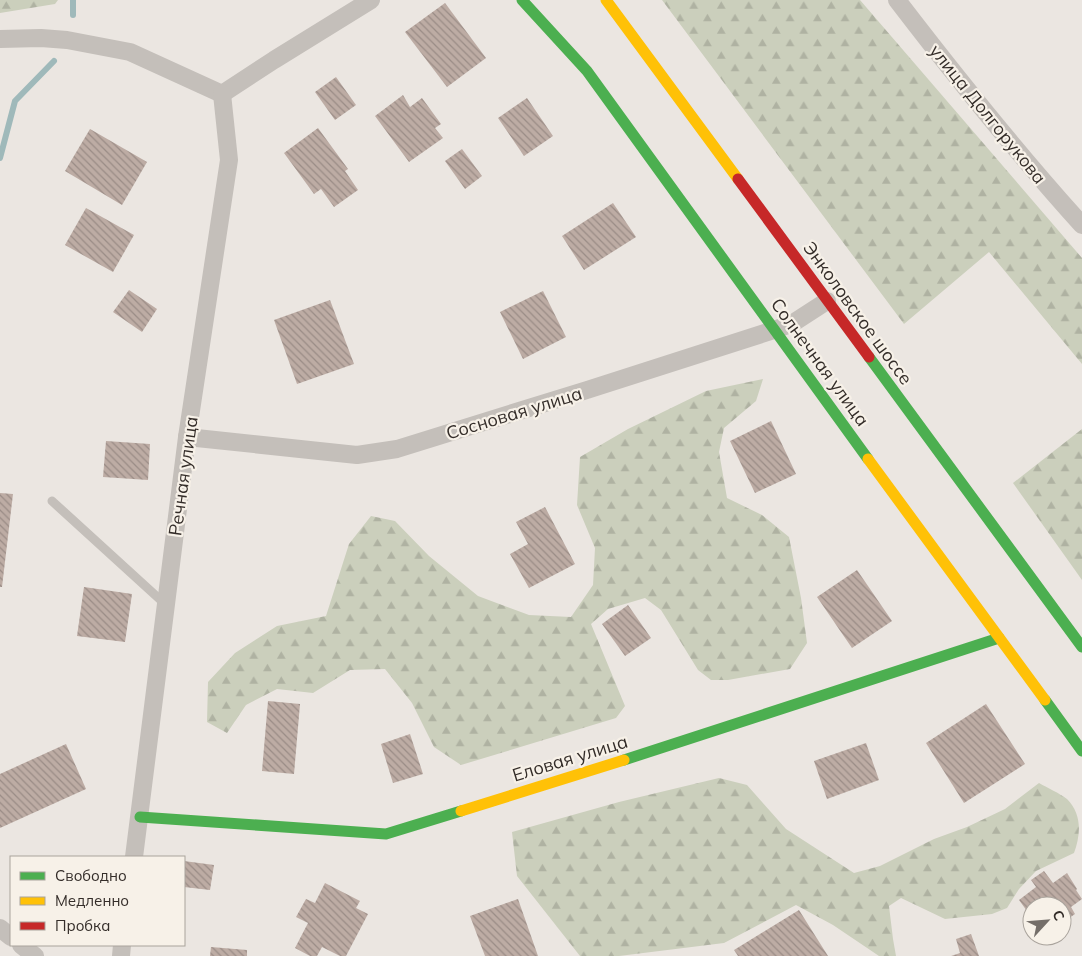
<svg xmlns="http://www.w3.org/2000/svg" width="1082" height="956" viewBox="0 0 1082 956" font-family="Mulish,sans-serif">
<defs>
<pattern id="forest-firs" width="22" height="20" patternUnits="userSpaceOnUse" patternTransform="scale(1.25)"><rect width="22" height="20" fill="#cbcfbc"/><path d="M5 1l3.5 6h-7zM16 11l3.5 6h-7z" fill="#afb2a2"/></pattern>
<pattern id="building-back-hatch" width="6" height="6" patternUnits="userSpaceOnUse" patternTransform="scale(1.25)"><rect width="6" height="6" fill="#bdaca4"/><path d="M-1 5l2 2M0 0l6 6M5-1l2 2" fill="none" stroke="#9a8c86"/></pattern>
</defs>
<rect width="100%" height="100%" fill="#ebe6e1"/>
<g fill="url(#forest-firs)">
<polygon points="0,0 58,0 55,4 0,13"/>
<polygon points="662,0 860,0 1082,258 1082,364 989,252 904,324"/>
<polygon points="763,379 756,401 724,428 719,452 727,498 762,515 789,537 801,598 807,643 790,669 728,680 711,680 698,670 661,610 645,598 608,609 591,624 625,706 616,718 461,765 434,747 412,703 385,669 350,670 313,693 277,689 246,705 227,733 207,722 208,682 235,653 277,626 326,616 349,544 371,516 395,521 429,556 478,596 529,615 571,617 593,585 595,548 577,505 580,457 628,429 706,391"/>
<polygon points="1082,429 1082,580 1013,483"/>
<path d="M 719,778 L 747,785 L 786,829 L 854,873 L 880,866 L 934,839 L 967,827 L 1005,809 L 1039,783 C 1048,788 1059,793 1067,799 C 1082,814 1081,834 1074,853 L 1036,871 L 1019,889 L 1007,908 L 992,914 L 945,919 L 901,898 L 889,906 L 893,939 L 896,956 L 879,956 L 833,925 L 796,905 L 724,943 L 619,956 L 580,956 L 517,876 L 512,832 L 619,802 Z"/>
</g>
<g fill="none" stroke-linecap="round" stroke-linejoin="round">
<g stroke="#9fb9ba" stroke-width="6">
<polyline points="73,15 73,0"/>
<polyline points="0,158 15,101 54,61"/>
</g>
</g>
<g fill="url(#building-back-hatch)">
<polygon points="445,3 486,58 447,87 405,32"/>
<polygon points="336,77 356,105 335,120 315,92"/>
<polygon points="403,95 410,107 422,98 441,124 435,128 443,138 409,162 375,116"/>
<polygon points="527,98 553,136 524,156 498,118"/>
<polygon points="318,128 348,169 345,171 358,190 334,207 321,189 314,194 284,153"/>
<polygon points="90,129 147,162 122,205 65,171"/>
<polygon points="462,149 482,176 465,189 445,161"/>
<polygon points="613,203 636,237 584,270 562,236"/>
<polygon points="86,208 134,235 113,272 65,245"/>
<polygon points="129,290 157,309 142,332 113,312"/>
<polygon points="543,291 566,337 523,359 500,312"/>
<polygon points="330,300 354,364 297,384 274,320"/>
<polygon points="771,421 796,474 755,493 730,441"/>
<polygon points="106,441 150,444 148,480 103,477"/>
<polygon points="0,493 13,494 2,587 0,587"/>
<polygon points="545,507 575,564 529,588 510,554 528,544 516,522"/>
<polygon points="857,570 892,621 852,648 817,597"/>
<polygon points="84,587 132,594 125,642 77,636"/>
<polygon points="628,605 651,638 625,656 602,624"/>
<polygon points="268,701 300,704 294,774 262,771"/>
<polygon points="986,704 1025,764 964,803 926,743"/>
<polygon points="410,734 423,774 393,783 381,744"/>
<polygon points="866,743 879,780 827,799 814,761"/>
<polygon points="66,744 86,789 0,828 0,774"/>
<polygon points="184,861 214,865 210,890 184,887"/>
<polygon points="1044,871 1053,883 1067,873 1077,889 1076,890 1082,899 1071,907 1075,914 1062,923 1062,906 1032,906 1032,918 1019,900 1036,887 1031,880"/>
<polygon points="325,883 360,901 356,908 368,914 346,956 340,956 322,947 317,956 310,956 295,948 308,923 296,917 306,899 315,903"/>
<polygon points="518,899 538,956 485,956 470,916"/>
<polygon points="799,910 828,956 738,956 734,950"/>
<polygon points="971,934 979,956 951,956 960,953 956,939"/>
<polygon points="211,947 247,950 247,956 210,956"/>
</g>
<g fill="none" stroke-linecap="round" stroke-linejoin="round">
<polyline stroke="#c4bfba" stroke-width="9" points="52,501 165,604"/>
<g stroke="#c4bfba" stroke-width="18">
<path d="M 897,0 C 956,77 1017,153 1082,225"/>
<polyline points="0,39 41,38 67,40 130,52 222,94"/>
<polyline points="222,94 274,60 371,0"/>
<polyline points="187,437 357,455 397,449 587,390 774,330 793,323 827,301"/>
<polyline points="134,857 166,604 187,437 229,160 222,94"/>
<polyline points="0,928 11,937"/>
<polyline points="21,945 35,956"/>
<polyline points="121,956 122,945"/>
</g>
<g stroke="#4caf50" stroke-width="11">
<polyline points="522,0 587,71 868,459"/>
<polyline points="869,357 1082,647"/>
<polyline points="1045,700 1082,751"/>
<polyline points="624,760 999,638"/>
<polyline points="140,817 386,834 461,811"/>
</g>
<g stroke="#ffc107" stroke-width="11">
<polyline points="606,0 738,179"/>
<polyline points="868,459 1045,700"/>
<polyline points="461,811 624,760"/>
</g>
<polyline stroke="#c62828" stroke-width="11" points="738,179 869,357"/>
</g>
<g text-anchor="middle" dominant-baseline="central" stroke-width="4.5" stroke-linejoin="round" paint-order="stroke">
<g font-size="18" fill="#342d29" stroke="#f7f1e8">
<text transform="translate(988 114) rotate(51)">улица Долгорукова</text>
<text transform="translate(858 313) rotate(54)">Энколовское шоссе</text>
<text transform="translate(820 362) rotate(54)">Солнечная улица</text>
<text transform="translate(514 413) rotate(-17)">Сосновая улица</text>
<text transform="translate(183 476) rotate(-82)">Речная улица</text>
<text transform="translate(570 758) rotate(-17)">Еловая улица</text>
</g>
</g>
<rect x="10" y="856" width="175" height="90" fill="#f7f1e8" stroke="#a9a39c"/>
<rect x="20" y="872" width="25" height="8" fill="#4caf50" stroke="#a9a39c"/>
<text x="55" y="881" font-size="15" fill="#342d29">Свободно</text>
<rect x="20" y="897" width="25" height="8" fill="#ffc107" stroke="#a9a39c"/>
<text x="55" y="906" font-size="15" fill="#342d29">Медленно</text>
<rect x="20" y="922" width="25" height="8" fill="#c62828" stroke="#a9a39c"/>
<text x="55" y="931" font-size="15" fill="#342d29">Пробка</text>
<g transform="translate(1047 921) rotate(64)"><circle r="24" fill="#f7f1e8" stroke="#a9a39c"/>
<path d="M0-4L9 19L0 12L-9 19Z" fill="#746e69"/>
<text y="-8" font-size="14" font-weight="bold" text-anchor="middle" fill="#342d29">С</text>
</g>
</svg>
